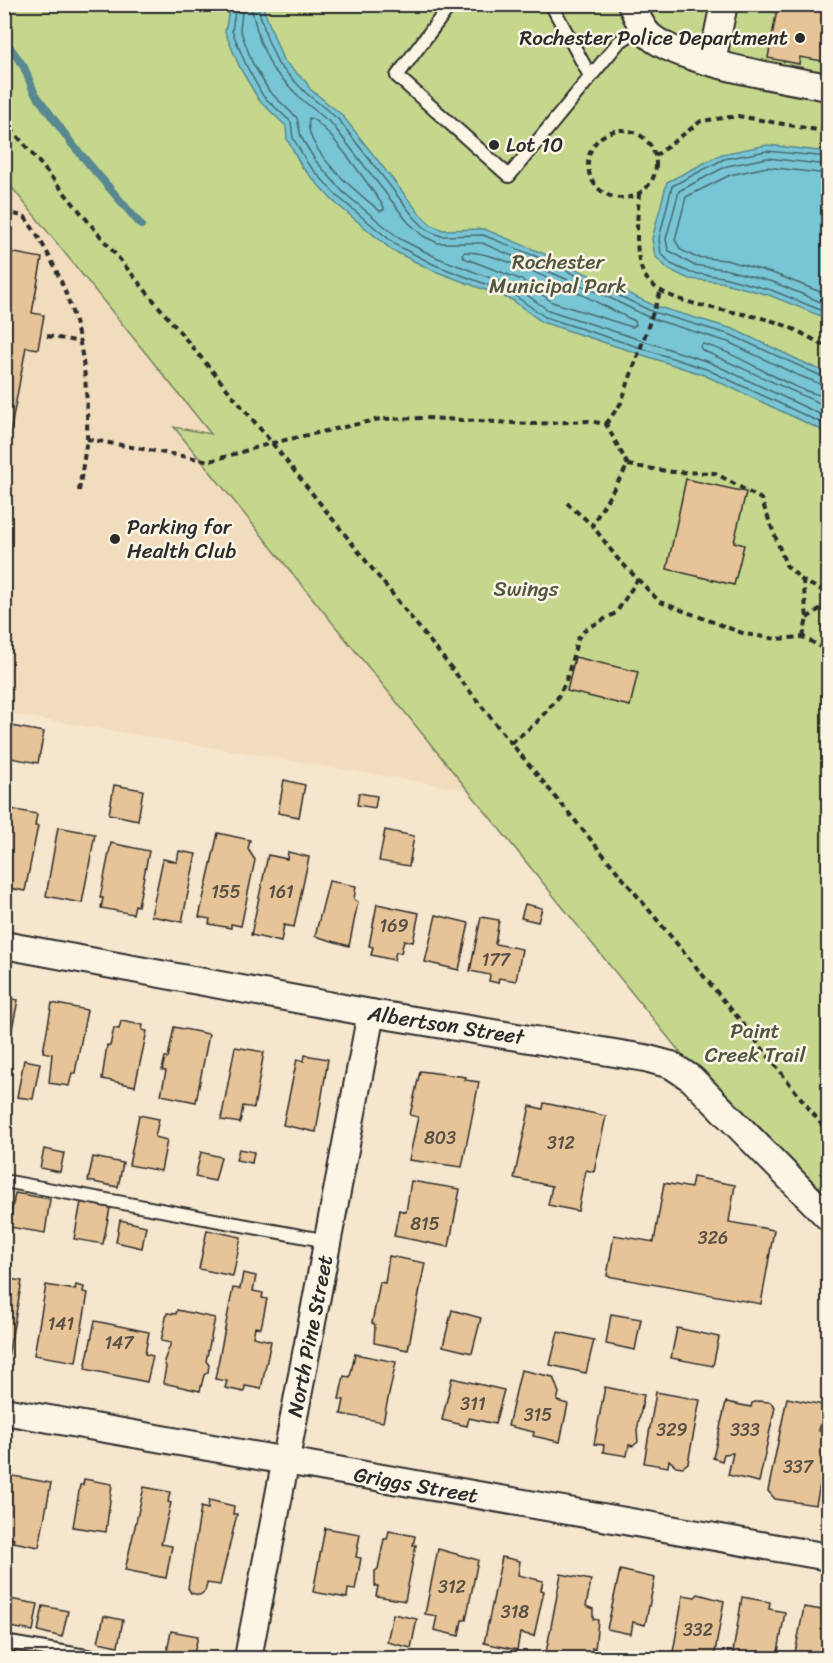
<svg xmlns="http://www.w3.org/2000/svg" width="833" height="1663" viewBox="0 0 833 1663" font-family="Sriracha,sans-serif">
<rect width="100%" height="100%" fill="#f6e6ce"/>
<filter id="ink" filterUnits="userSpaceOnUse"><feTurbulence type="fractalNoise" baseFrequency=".0167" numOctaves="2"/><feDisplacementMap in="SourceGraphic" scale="12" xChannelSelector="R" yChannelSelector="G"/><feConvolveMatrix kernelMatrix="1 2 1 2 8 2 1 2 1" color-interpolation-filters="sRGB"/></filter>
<g filter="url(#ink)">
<polygon fill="#f2dcbe" points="4,179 212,434 175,428 468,790 5,713"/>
<polygon fill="#c4d78c" stroke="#78815c" stroke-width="1.5" points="4,5 828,5 828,1235 174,427 211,434 5,179"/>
<g fill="#78c6d5" stroke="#598891" stroke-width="1.5">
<polygon points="230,5 262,5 283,60 306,82 310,89 342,115 419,213 431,225 443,230 484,229 542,253 655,306 733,329 828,374 828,433 704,375 542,322 512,300 432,270 392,250 333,201 302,167 287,139 286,126 259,100 240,68 225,32"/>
<polygon points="767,145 828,152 828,319 769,295 721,282 689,279 668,269 655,256 652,239 667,182 722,154"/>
</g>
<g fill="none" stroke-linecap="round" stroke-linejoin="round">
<g stroke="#4a696f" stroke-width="1.5">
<polyline points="236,4 232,31 246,65 263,96 291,122 293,138 308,164 338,197 396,245 435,265 514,295 545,317 706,369 828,426"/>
<polyline points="243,4 240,29 252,62 269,91 297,118 301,137 315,160 343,192 400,239 438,258 517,288 548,310 709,362 828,418"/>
<polyline points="250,4 260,41 272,68 301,99 332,124 408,222 423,236 438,243 482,243 608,297 650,318 728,342 795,374 828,387"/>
<polyline points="257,4 267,38 278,64 306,93 338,119 414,217 427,230 441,236 483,235 540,258 653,312 731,335 828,379"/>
<path d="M 309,118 C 325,121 373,191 384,207 L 384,210 L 380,211 C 358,193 302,149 309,118 Z"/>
<polyline points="828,157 767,151 724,159 672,186 659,239 661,253 671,264 691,273 723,277 771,290 828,313"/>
<polyline points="828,165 767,158 727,166 679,191 666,239 668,250 693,265 724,269 773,282 828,305"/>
<polyline points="828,174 767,167 730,175 686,197 675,240 681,250 695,257 726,260 775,274 828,295"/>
<path d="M 465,252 C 504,251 596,303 635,321 L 636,325 L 632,327 L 552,302 L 522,280 L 464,258 L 462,254 Z"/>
<path d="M 828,396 C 796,395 741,353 703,344 L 700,346 L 702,350 L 828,407"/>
</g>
<polyline stroke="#598891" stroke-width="8" points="4,39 24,67 34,92 72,144 141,225"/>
</g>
<g fill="#e7c498" stroke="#2b2b2b" stroke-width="1.5">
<polygon points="778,4 828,4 828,62 800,57 799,64 768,58"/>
<polygon points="4,251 42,258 32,313 44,315 38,349 26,347 10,434 4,433"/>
<polygon points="686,479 746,492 734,542 744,545 734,585 667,569"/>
<polygon points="575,657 638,672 630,706 567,691"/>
<polygon points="11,726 44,732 38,763 5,757"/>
<polygon points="284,780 305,785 299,817 278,813"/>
<polygon points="114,785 143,790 138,820 109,814"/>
<polygon points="359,793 377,796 375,808 357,805"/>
<polygon points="5,808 37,814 35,826 38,826 25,891 4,887"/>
<polygon points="58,827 95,834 82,903 46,896"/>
<polygon points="385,830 414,836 409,866 379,861"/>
<polygon points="218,833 250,840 248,849 255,860 241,926 231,924 231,928 209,924 210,919 199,917"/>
<polygon points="111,843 149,851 138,906 135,905 133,914 101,908 103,898 100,898"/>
<polygon points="179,851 196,854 182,922 151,916 163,859 177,862"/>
<polygon points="288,852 309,857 294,927 284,925 281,942 251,935 268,855 287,859"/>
<polygon points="329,881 356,886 354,899 358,902 349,946 315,936"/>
<polygon points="377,904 419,913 413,942 404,940 401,953 396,952 394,960 371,955 373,947 369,946"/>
<polygon points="525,904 542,908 538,922 521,918"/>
<polygon points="436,915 469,923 459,970 425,962"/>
<polygon points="481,917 499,920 495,944 522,949 516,981 499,978 498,983 489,981 490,975 470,971"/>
<polygon points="4,997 18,1000 6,1058 4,1058"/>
<polygon points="52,1003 87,1010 75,1073 72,1073 69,1086 49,1083 52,1054 43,1052"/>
<polygon points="121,1021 143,1025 142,1030 147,1031 135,1086 102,1079 107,1045 110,1046 114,1028 119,1029"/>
<polygon points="174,1027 209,1034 196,1102 161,1095 166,1071 162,1070 165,1057 168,1058"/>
<polygon points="235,1047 264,1052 254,1108 243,1106 240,1123 221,1120"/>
<polygon points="305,1055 328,1059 316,1132 283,1125 297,1059 304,1061"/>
<polygon points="24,1060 40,1063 33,1099 17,1097"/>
<polygon points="420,1071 466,1077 465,1080 479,1082 462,1167 409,1160 418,1117 410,1115"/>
<polygon points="4,1088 10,1089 4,1115"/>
<polygon points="544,1103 606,1116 594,1172 586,1170 578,1211 548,1205 552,1186 514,1178 530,1106 543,1109"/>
<polygon points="139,1115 159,1119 155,1137 167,1140 161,1171 129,1165"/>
<polygon points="44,1149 64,1153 60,1172 40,1168"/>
<polygon points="239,1149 254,1152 252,1163 236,1160"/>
<polygon points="201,1152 221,1157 215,1181 195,1177"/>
<polygon points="93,1157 123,1163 118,1187 88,1181"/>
<polygon points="693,1177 735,1185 729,1222 774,1230 761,1304 607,1276 614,1235 654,1242 664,1183 691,1188"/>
<polygon points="411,1181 460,1189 449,1247 394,1236 399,1210 406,1212"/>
<polygon points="15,1193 50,1199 45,1233 9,1227"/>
<polygon points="81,1202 110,1208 103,1244 74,1239"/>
<polygon points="120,1220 146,1226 142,1248 116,1242"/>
<polygon points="207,1230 241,1237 233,1276 199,1269"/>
<polygon points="389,1256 425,1263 408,1350 374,1343 375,1325 372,1323 380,1282 385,1283"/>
<polygon points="243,1273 256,1276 253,1291 263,1293 262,1298 267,1299 261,1328 255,1327 253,1337 271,1341 261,1389 245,1386 244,1392 225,1388 227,1381 215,1379 233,1288 240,1289"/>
<polygon points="4,1278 22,1281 8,1357 4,1356"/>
<polygon points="46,1285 75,1290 76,1285 84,1287 83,1292 88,1293 76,1362 34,1355"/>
<polygon points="177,1310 215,1318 206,1361 209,1365 208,1372 204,1375 200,1391 163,1383 166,1367 164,1361 171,1343 161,1341 167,1313 176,1314"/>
<polygon points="452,1310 481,1318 472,1353 443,1346"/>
<polygon points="611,1314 641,1319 635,1350 606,1344"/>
<polygon points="95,1321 149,1332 145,1354 153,1356 147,1382 85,1369"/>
<polygon points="677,1328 719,1337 713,1366 671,1358"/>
<polygon points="558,1332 594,1340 586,1373 550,1365"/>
<polygon points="355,1354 396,1362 383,1422 341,1414 344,1400 339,1399 344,1376 350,1377"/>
<polygon points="521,1370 553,1377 559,1393 557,1401 568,1404 560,1442 533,1436 534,1432 508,1426"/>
<polygon points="452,1378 504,1390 495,1424 469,1418 467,1426 442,1420"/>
<polygon points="605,1387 644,1395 637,1431 638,1442 633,1446 629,1445 627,1456 603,1452 604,1445 594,1444"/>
<polygon points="656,1392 700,1400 688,1463 683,1467 676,1466 669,1460 668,1467 644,1463"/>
<polygon points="787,1398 823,1405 819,1431 828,1433 828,1443 816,1505 775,1499 768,1491"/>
<polygon points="758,1401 770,1402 775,1407 759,1482 728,1475 733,1453 724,1454 722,1461 713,1458 726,1402 751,1407 752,1403"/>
<polygon points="8,1475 51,1483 39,1547 13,1542 14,1539 4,1537 4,1495"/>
<polygon points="84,1479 112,1484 106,1532 73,1527 80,1485 83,1485"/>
<polygon points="144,1487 170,1492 168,1502 171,1503 161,1544 172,1546 166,1578 125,1570"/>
<polygon points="209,1500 234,1506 233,1514 237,1514 220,1585 207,1583 205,1591 200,1595 191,1593 188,1588 201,1507 208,1509"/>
<polygon points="325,1528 360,1534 356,1557 361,1558 355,1590 348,1589 347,1598 313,1592"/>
<polygon points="389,1531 415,1536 413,1545 416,1545 405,1601 376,1596 378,1586 375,1586 375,1571 378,1569 384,1539 387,1539"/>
<polygon points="438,1549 478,1560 466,1620 462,1620 459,1636 434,1630 437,1616 425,1614"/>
<polygon points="502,1557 520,1561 518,1575 543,1581 541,1590 544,1591 534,1636 520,1633 517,1650 484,1643"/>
<polygon points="620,1570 655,1578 645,1625 633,1622 631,1634 607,1629"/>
<polygon points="561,1574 591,1580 586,1606 593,1609 593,1619 598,1620 595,1649 592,1648 590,1658 545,1658"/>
<polygon points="698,1594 724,1601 714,1658 672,1658 683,1595 695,1597"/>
<polygon points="742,1597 770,1602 769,1609 785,1612 777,1658 732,1658"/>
<polygon points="4,1598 38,1604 33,1631 4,1626"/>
<polygon points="43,1606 68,1611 62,1637 38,1631"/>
<polygon points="804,1607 828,1611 828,1658 794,1658"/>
<polygon points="393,1614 417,1619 411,1648 387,1642"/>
<polygon points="104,1616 123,1620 118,1646 98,1642"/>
<polygon points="171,1631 198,1636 193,1658 166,1657"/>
</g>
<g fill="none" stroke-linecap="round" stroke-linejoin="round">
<defs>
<g id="lane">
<polyline points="451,4 397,76 509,176 619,42 642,27"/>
<polyline points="551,4 590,76"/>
<polyline points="4,1181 328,1241"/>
<polyline points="4,1642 98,1658"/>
</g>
<g id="street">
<path d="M 631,4 C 637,16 641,28 650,36 C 681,63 786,79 828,87"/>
<polyline points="712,61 724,4"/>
<polyline points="4,945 371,1013 645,1058 671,1065 692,1079 828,1217"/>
<polyline points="4,1411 828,1557"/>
<polyline points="248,1658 371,1013"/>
</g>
</defs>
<use href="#lane" stroke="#2b2b2b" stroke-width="16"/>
<use href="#street" stroke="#2b2b2b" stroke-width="30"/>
<g stroke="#2b2b2b" stroke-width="4" stroke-dasharray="6 4.5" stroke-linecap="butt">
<polyline points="4,120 272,443 511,743 744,1025 828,1133"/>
<circle cx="622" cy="164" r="34"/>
<polyline points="655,156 701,121 738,116 828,132"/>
<path d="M 639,193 C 638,216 632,260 647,279 C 670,309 749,310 784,325 C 799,331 814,340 828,348"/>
<path d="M 4,211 L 25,217 C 74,287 89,354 87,439"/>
<polyline points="47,336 81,342"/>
<polyline points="606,424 621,403 661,290"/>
<polyline points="628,465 673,472 715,473 761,499 786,565 803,581 828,593"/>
<polyline points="79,491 87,439 210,461 272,443 380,419 426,418 531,424 589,421 606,424 628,465 592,525 617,558 660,602 745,634 777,639 803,637 828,651"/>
<polyline points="567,503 592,525"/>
<polyline points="807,618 828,603"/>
<polyline points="803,637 807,618 803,581"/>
<polyline points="511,743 536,723 557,699 566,681 578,638 586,629 616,613 638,579"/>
</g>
<use href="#lane" stroke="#fcf5e5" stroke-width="12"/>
<use href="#street" stroke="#fcf5e5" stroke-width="26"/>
</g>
</g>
<g fill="#2b2b2b" stroke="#fcf5e5" stroke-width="2">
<circle cx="800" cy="38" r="6"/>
<circle cx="494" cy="145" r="6"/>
<circle cx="115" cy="539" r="6"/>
</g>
<g text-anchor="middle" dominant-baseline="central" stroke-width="5" stroke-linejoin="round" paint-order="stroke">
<g font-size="18" fill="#5a5146">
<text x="226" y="892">155</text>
<text x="281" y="892">161</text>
<text x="394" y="926">169</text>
<text x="496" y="960">177</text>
<text x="440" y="1138">803</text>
<text x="561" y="1143">312</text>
<text x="425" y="1224">815</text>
<text x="713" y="1238">326</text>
<text x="61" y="1324">141</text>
<text x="119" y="1343">147</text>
<text x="473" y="1404">311</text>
<text x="538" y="1415">315</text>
<text x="672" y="1430">329</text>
<text x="745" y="1430">333</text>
<text x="798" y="1467">337</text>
<text x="452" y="1587">312</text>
<text x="515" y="1612">318</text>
<text x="698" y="1630">332</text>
</g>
<g font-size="21" fill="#2b2b2b" stroke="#fcf5e5" text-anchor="start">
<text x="788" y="38" text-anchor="end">Rochester Police Department</text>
<text x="506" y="145">Lot 10</text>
<text x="127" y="527">Parking for<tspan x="127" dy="24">Health Club</tspan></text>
</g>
<g font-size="21" fill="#515643" stroke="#fcf5e5">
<text x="558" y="262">Rochester<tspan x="558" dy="24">Municipal Park</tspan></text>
<text x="526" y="589">Swings</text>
<text x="755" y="1031">Paint<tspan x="755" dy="24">Creek Trail</tspan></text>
</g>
<g font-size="21" fill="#2b2b2b" stroke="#fcf5e5">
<text transform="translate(446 1025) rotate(9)">Albertson Street</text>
<text transform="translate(310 1336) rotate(-79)">North Pine Street</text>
<text transform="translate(416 1485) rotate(10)">Griggs Street</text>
</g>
</g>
<rect width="833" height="1663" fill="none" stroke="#fcf5e5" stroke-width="24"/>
<rect x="12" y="12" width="809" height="1639" fill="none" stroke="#2b2b2b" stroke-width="2" filter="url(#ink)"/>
</svg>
